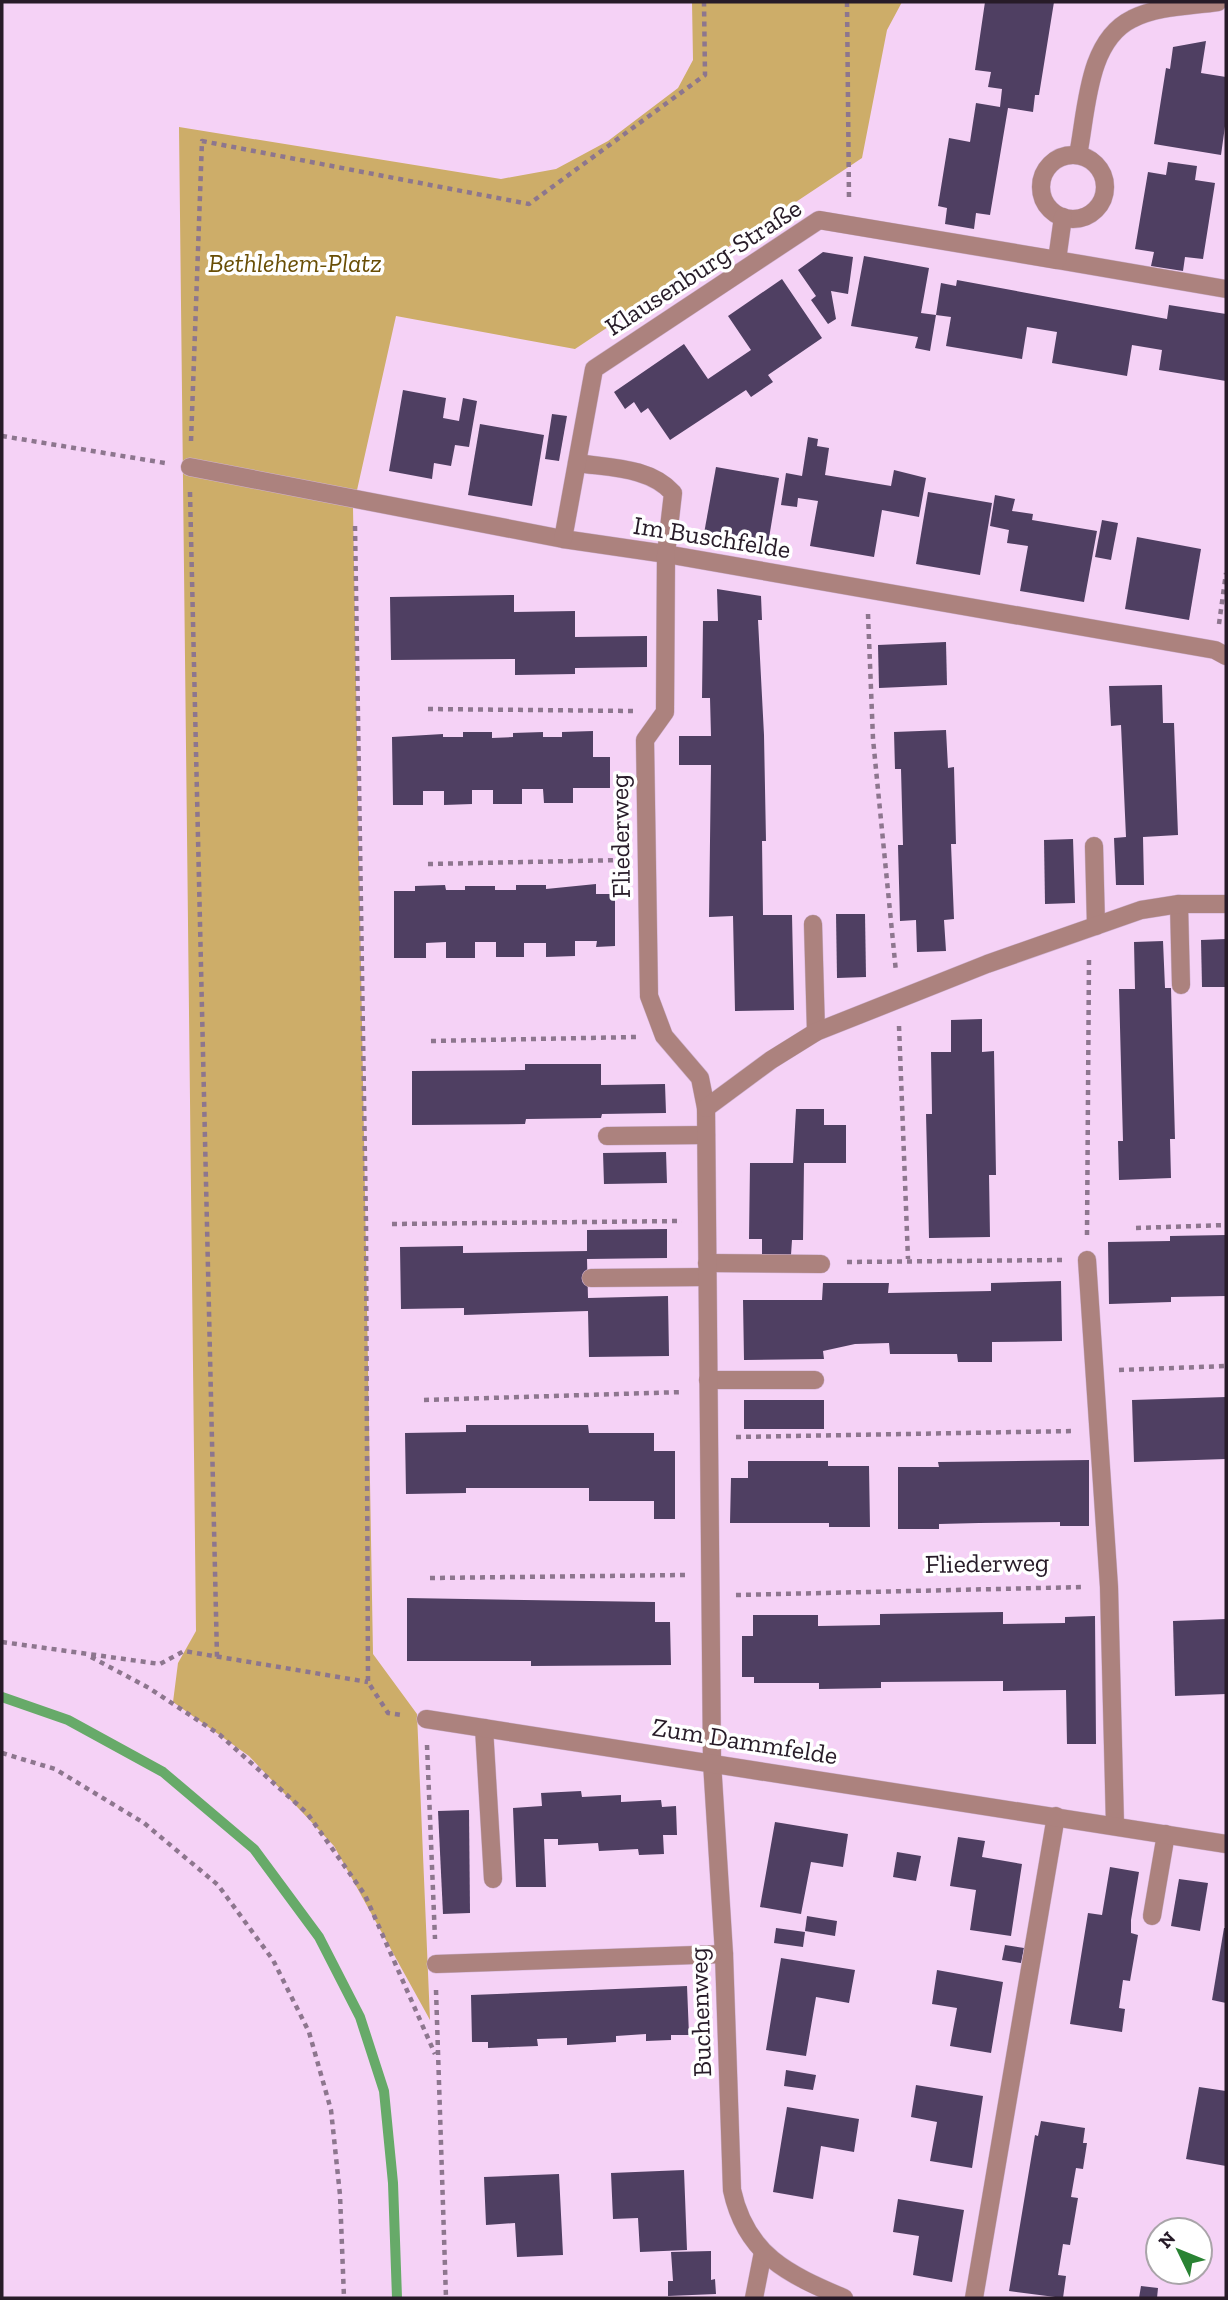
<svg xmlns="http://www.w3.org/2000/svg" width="1228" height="2300" viewBox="0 0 1228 2300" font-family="'Zilla Slab',serif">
<rect width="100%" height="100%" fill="#f5d2f6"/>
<polygon fill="#cdad69" points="692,2 902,2 887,30 862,158 575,349 396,316 353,508 373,1654 417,1714 430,2020 334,1846 249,1756 173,1702 178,1663 196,1631 179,127 501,179 556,169 608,141 678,88 693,60"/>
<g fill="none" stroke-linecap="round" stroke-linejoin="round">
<polyline stroke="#67aa69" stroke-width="10" points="2,1697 68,1720 163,1772 254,1849 319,1937 360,2017 384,2091 393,2183 397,2298"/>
</g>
<g fill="#4f3f62">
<polygon points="985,2 1054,2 1039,95 1035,95 1033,112 1008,108 990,215 976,213 974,229 945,224 947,208 938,206 949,138 970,142 976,103 1000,107 1002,89 988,87 991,72 975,70"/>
<polygon points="1206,41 1201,73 1226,77 1226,119 1221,155 1154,144 1166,68 1170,69 1173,47"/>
<polygon points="1168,162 1197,166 1195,180 1215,183 1203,259 1185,257 1183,271 1151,266 1154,252 1135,249 1148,172 1166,175"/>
<polygon points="823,252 853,257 848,294 831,291 836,319 828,324 811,300 816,296 798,270"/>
<polygon points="864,256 929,268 921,313 936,315 930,351 915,348 918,337 851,326"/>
<polygon points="782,279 822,338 768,375 773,382 751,397 746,390 670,440 648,408 641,413 634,402 625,409 614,392 684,344 708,379 751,350 728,316"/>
<polygon points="957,280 1167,319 1169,305 1226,314 1226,381 1159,370 1162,350 1132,345 1127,376 1052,363 1057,332 1027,327 1022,359 946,346 951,317 936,315 941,283 956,286"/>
<polygon points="403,390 446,398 443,418 459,421 463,398 477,401 469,447 455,445 451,466 434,463 432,479 389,471"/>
<polygon points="552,414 567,416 559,461 545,459"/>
<polygon points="480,424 544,435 532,506 468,495"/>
<polygon points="808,437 818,439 817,446 829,448 825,475 891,486 894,470 926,478 919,517 882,510 874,557 810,546 818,501 798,498 797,507 781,505 786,473 802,476"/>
<polygon points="716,467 779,478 767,550 703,539"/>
<polygon points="928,492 992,503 980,575 916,564"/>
<polygon points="995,495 1015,499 1012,511 1033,514 1032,520 1097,531 1084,602 1020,591 1028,546 1007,543 1009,530 990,526"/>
<polygon points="1102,520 1118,523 1111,560 1095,557"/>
<polygon points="1137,537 1201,549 1189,620 1125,609"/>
<polygon points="717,589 761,596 762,620 758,620 764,735 766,841 762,841 763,915 792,915 794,1010 735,1011 733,916 709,917 711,765 679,765 679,736 711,736 710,698 702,698 703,621 718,621"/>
<polygon points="514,595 514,612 575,611 575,637 647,636 647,667 575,668 575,674 515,675 515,659 391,660 390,597"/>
<polygon points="946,642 947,685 879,688 878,645"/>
<polygon points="1162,685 1163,723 1174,723 1178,835 1143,837 1144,885 1116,885 1114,838 1126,837 1121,725 1111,726 1109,686"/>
<polygon points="946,730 948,768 954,767 955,806 956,844 951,844 954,919 944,920 946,951 917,952 916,920 900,921 898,845 903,845 901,769 895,769 894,732"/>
<polygon points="593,731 593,757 610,757 610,788 573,788 573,803 544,803 543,789 522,789 522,804 493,804 493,790 472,790 472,804 444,805 444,791 423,791 423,805 393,805 392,737 443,734 443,737 463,737 463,732 492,732 492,738 513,737 513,733 543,732 543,737 562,737 562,732"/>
<polygon points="1073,839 1075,903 1045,904 1044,840"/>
<polygon points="596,884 596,894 615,894 615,946 596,947 597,941 575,941 575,956 546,957 546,943 524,943 524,957 496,957 496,942 475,942 475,958 446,958 446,942 426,943 426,958 394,958 394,891 415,891 415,886 445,885 446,890 465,890 465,886 495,886 495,890 516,890 516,885 546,885 546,889"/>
<polygon points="836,914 865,914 866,977 837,978"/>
<polygon points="1226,939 1226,987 1202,987 1201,940"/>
<polygon points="1163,941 1165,988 1171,988 1175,1139 1170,1139 1171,1178 1119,1180 1118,1141 1123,1141 1119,989 1135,989 1134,942"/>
<polygon points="982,1019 982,1052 994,1051 996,1175 989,1175 990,1237 929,1238 926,1114 932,1114 931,1052 951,1052 951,1020"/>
<polygon points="525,1064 601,1064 601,1085 665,1084 666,1113 602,1114 601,1118 526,1119 525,1124 412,1125 412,1071 525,1070"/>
<polygon points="796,1109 824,1109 824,1125 846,1125 846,1163 804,1163 803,1240 792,1240 791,1255 762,1255 762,1239 749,1239 750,1163 793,1163"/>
<polygon points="666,1152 667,1183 604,1184 603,1153"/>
<polygon points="667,1229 667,1258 587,1259 588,1298 668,1296 669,1356 589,1357 588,1311 464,1315 464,1308 401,1309 400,1247 463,1246 463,1253 587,1251 587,1230"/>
<polygon points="1226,1235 1226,1296 1171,1297 1171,1302 1109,1304 1108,1242 1170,1241 1170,1236"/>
<polygon points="1061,1281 1062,1341 992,1342 992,1362 958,1362 957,1354 890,1354 889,1343 855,1344 823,1351 824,1359 744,1360 743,1300 822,1300 823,1283 889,1283 888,1293 991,1291 991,1283"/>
<polygon points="1226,1397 1226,1459 1134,1462 1132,1400"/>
<rect x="744" y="1400" width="80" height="29"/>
<polygon points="466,1425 588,1425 589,1433 654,1433 654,1451 675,1451 675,1519 654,1519 654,1501 589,1501 589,1488 466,1488 466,1493 406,1494 405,1433 466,1432"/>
<polygon points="1089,1460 1089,1526 1060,1526 1060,1522 979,1523 939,1524 939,1529 898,1529 898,1467 939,1467 938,1462"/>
<polygon points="748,1461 828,1461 828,1466 869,1466 870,1527 829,1527 829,1523 730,1523 731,1478 748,1478"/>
<polygon points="407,1598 655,1602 655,1622 670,1622 671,1665 531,1666 531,1661 407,1661"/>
<polygon points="1003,1612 1003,1624 1065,1623 1065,1617 1095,1616 1096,1744 1067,1744 1066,1690 1003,1691 1003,1681 881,1682 881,1688 819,1689 819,1683 754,1683 754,1677 742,1677 742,1636 753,1636 753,1615 818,1615 818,1626 880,1625 880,1614"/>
<polygon points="1226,1619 1226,1694 1175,1696 1173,1621"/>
<polygon points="581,1791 582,1797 621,1795 621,1802 661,1800 662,1807 676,1806 677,1835 663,1835 664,1854 639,1855 638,1849 599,1851 598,1843 558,1845 558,1839 544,1839 546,1887 516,1887 513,1808 542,1806 541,1793"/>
<polygon points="469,1810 470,1913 443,1914 438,1811"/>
<polygon points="775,1822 848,1834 843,1867 811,1862 801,1914 760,1907"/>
<polygon points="958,1837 985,1841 982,1857 1022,1864 1011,1936 970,1930 976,1890 950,1886"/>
<polygon points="897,1852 921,1856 916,1881 893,1877"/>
<polygon points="1110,1867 1139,1872 1131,1920 1131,1933 1138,1935 1130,1981 1123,1980 1119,2008 1125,2009 1122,2032 1070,2024 1088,1913 1102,1915"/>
<polygon points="1179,1879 1208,1883 1200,1931 1171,1926"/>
<polygon points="807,1916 837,1921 835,1936 805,1931"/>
<polygon points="776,1928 805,1932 803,1947 774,1943"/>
<polygon points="1224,1928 1226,1928 1226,2003 1212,2000"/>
<polygon points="1005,1945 1024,1948 1021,1963 1002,1960"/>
<polygon points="781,1958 855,1970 849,2003 816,1997 806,2056 766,2050"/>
<polygon points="937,1970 1003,1982 991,2053 950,2046 957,2008 932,2004"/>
<polygon points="687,1986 689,2035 671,2035 671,2040 646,2041 646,2034 616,2036 616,2042 567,2045 567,2038 537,2039 538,2046 512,2047 488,2048 488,2042 472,2042 471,1995"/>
<polygon points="786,2070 816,2075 813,2090 784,2086"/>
<polygon points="916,2085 983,2096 972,2168 930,2161 937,2122 911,2117"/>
<polygon points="1199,2087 1226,2091 1226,2166 1186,2159"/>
<polygon points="787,2107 859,2119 854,2152 821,2146 813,2199 773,2192"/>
<polygon points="1041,2121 1085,2128 1083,2143 1087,2143 1083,2169 1076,2168 1071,2197 1078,2198 1070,2245 1063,2244 1058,2275 1066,2276 1063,2298 1009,2291 1035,2135 1038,2136"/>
<polygon points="684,2170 687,2250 640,2252 638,2218 613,2219 611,2173"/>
<polygon points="559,2174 563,2255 517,2257 515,2223 486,2225 484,2177"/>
<polygon points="898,2199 964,2210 952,2282 913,2275 919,2236 893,2232"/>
<polygon points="711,2251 711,2280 715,2279 716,2294 668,2296 668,2281 673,2281 671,2252"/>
<polygon points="1141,2286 1158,2288 1157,2298 1139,2298"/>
</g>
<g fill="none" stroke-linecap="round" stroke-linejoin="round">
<defs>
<g id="lane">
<polyline points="1057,260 1226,289"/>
<path d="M 577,463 C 610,468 650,467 673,493 L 666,554"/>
<polyline points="1094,846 1096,926"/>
<polyline points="1179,904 1181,985"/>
<polyline points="813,924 816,1032"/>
<polyline points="607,1136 706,1135"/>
<polyline points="1087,1260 1109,1587 1115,1825"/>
<polyline points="707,1263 821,1264"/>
<polyline points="591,1278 707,1277"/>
<polyline points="708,1380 815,1380"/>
<polyline points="484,1728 493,1879"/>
<polyline points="1152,1916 1166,1834"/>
<polyline points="436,1964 724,1954"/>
<polyline points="754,2298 763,2252"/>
<polyline points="974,2298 1056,1816"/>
</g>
<g id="street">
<path d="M 1078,155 C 1087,110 1087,41 1132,19 C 1157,6 1191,6 1218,2"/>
<circle cx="1073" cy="187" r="32"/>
<polyline points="190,467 563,539 666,554 1215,650 1226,656"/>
<polyline points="563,539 594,369 819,220 1057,260 1063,217"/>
<path d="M 666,554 L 665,712 L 645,740 L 649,996 L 664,1036 L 700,1078 L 706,1108 L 712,1762 L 724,1954 L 732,2190 C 746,2255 788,2274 844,2298"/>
<polyline points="706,1108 771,1060 816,1032 987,964 1141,910 1179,904 1226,904"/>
<polyline points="426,1719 1226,1844"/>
</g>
</defs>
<use href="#lane" stroke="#d0b1d1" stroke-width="19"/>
<use href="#street" stroke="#d0b1d1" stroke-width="19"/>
<g stroke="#8d768e" stroke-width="4.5" stroke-dasharray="5 5" stroke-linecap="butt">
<polyline points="847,2 849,200"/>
<polyline points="2,436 165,463"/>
<polyline points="191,441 202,141 529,204 705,75 704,2"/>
<polyline points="190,492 217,1657"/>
<polyline points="355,526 366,1224 368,1682 388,1713 401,1715"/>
<polyline points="868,614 873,739 896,972"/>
<polyline points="1219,624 1226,573"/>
<polyline points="428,709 634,711"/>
<polyline points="428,864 623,860"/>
<polyline points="899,1026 908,1259"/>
<polyline points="431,1041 637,1037"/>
<polyline points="392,1224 682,1221"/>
<polyline points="1136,1228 1226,1225"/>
<polyline points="1087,1235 1089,957"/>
<polyline points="847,1262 1062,1260"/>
<polyline points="1119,1370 1226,1366"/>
<polyline points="424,1400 683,1392"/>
<polyline points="736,1437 1074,1431"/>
<polyline points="430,1578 685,1575"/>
<polyline points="736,1595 1084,1587"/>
<polyline points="2,1642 160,1664 184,1651 368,1682"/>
<polyline points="91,1657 149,1688 220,1735 307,1813 365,1895 435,2054"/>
<polyline points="427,1745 435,1939"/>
<polyline points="2,1753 55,1769 144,1823 218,1885 273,1960 309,2032 331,2110 340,2195 344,2298"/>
<polyline points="436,1990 446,2298"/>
</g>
<use href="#lane" stroke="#ac827e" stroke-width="18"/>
<use href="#street" stroke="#ac827e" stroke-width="18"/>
</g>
<g text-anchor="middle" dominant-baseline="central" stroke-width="7" stroke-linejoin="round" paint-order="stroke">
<g font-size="26" font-style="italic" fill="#694e06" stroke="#fff">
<text x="295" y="263">Bethlehem-Platz</text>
</g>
<g font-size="26" fill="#271b28" stroke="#fff">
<text transform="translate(703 267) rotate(-33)">Klausenburg-Straße</text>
<text transform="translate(712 537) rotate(9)">Im Buschfelde</text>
<text transform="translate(620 836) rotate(-91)">Fliederweg</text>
<text transform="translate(987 1563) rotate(-1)">Fliederweg</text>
<text transform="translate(745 1741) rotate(9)">Zum Dammfelde</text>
<text transform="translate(700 2012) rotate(-92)">Buchenweg</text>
</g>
</g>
<rect width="1228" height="2300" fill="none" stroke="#271b28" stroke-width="7"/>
<g transform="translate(1179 2251) rotate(313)"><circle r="33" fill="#ffffff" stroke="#a9a4a9" stroke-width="2"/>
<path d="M0-5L12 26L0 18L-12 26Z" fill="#298333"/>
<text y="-10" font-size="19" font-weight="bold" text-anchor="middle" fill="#271b28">N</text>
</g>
</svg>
